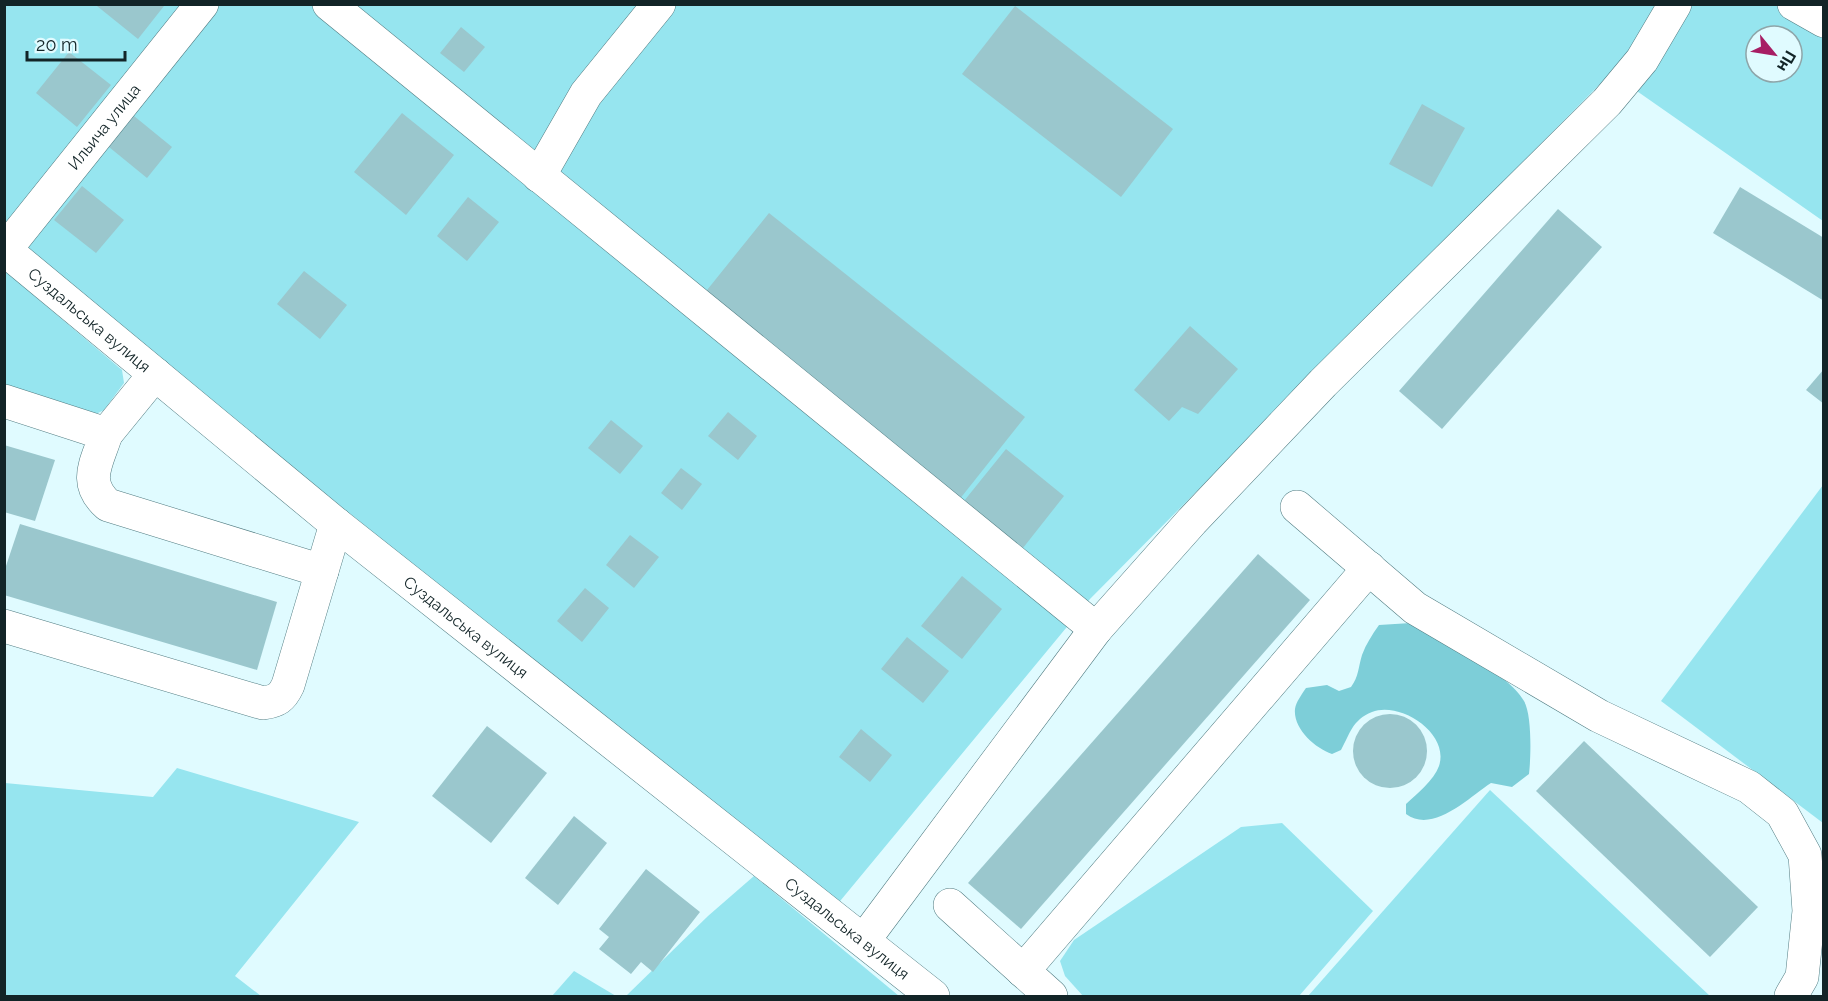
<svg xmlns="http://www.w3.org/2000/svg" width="1828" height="1001" viewBox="0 0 1828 1001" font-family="Raleway,sans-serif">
<rect width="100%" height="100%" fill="#e0fbff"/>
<g fill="#96e5ef" fill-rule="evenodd">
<path d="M 4,5 L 1823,5 L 1823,221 L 1611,73 L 1090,599 L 836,906 L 5,235 ZM 1756,36 L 1792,36 L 1792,72 L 1756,72 Z"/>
<polygon points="4,270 122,370 124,383 104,410 96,414 5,386"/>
<polygon points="1823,485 1823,823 1661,701"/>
<polygon points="177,768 359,822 235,976 261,996 5,996 5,783 153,797"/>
<polygon points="1490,790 1710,996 1308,996"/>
<polygon points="1282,823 1373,911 1299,996 1083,996 1065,976 1060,961 1074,940 1241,827"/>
<polygon points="754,876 899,996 626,996 708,916"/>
<polygon points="574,971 616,996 552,996"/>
</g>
<path fill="#7dced8" d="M 1411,623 C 1440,640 1508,672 1524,701 C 1532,715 1531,757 1529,774 L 1512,787 L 1491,783 C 1468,798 1433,834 1406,814 L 1406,804 C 1417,794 1434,780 1439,766 C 1450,733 1400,701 1372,712 C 1352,720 1350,734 1341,750 L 1332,754 C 1315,748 1293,729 1295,709 C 1296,702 1302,694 1306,688 L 1327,685 L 1339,691 L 1351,687 C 1359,676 1358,668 1362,655 C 1366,644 1372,635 1379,625 Z"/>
<g fill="#9ac7cd">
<polygon points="98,4 162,4 164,6 138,39 97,6"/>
<polygon points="1015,6 1173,129 1121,197 962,74"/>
<polygon points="461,27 485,47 464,72 440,53"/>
<polygon points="69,52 111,85 77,127 36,93"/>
<polygon points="1422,104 1465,128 1432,187 1389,164"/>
<polygon points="402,113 454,155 406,215 354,172"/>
<polygon points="134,116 172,147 147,178 109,147"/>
<polygon points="82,186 124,220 96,253 54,220"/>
<polygon points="1740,187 1824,238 1824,301 1713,233"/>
<polygon points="468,197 499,222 467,261 437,236"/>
<polygon points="1558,209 1602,247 1442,429 1399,391"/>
<polygon points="769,213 1025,417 955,505 699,300"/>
<polygon points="304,271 347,305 320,339 277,304"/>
<polygon points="1190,326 1238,369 1198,414 1182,407 1169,421 1134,390"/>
<polygon points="1824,369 1824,404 1806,390"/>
<polygon points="728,412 757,436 738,460 708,436"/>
<polygon points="611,420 643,446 620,474 588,448"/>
<polygon points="4,445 55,460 35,521 4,512"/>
<polygon points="1006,449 1064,496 1023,548 964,501"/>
<polygon points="681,468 702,484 682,510 661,493"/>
<polygon points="20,524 277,602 257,670 4,595 4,572"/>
<polygon points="630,535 659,557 634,588 606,565"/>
<polygon points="1258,554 1310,600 1021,929 968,883"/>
<polygon points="962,576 1002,609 962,659 921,626"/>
<polygon points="585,588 609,608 582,642 557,621"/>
<polygon points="907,637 949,671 923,703 881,669"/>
<circle cx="1390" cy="751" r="37"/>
<polygon points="487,726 547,773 491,843 432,796"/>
<polygon points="861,729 892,755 870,782 839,757"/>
<polygon points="1584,741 1758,907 1710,957 1536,791"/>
<polygon points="574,816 607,843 558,905 525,878"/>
<polygon points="646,869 700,912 653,972 641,962 631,974 599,949 609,937 599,929"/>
</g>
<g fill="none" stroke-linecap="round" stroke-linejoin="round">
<defs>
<g id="minor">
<polyline points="329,4 1096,629"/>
<polyline points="1794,4 1824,21"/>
<polyline points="539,176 586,94 659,4"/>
<path id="s1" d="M 4,249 L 336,524 L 933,996"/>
<path id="s2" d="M 5,250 L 202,4"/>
<path d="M 4,401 L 106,434 C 97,463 82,482 108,505 L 322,571"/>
<polyline points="106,434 155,374"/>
<polyline points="1297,507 1415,608 1599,716 1749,787 1782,813 1805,855 1809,911 1802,977 1791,996"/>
<path d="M 4,626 L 263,703 C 277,701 282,698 288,685 L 336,524"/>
<polyline points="950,905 1051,996"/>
<polyline points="864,940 1096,629 1192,521 1323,383 1607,102 1642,60 1675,4"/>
<polyline points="1023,971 1369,568"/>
</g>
</defs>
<use href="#minor" stroke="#517c82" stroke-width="34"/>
<use href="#minor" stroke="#fff" stroke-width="33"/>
</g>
<g text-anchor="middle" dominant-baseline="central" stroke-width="6" stroke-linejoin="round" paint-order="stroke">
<g font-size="16" fill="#122427" stroke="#e0fbff">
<text stroke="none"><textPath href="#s2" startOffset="158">Ильича улица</textPath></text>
<text stroke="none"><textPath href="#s1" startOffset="111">Суздальська вулиця</textPath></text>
<text stroke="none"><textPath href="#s1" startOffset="597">Суздальська вулиця</textPath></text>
<text stroke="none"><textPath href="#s1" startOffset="1083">Суздальська вулиця</textPath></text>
</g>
</g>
<rect width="1828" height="1001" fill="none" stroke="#122427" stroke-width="12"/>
<g transform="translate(1774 54) rotate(120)"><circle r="28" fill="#e0fbff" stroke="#8ea5a9" stroke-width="1.5"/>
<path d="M0-4.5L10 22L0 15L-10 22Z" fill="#a71e64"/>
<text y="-9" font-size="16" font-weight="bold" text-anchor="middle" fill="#122427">Пн</text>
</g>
<path d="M27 51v9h98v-9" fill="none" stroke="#122427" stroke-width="3"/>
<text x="36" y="51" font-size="18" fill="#122427" stroke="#e0fbff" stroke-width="4.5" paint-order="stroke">20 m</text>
</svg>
